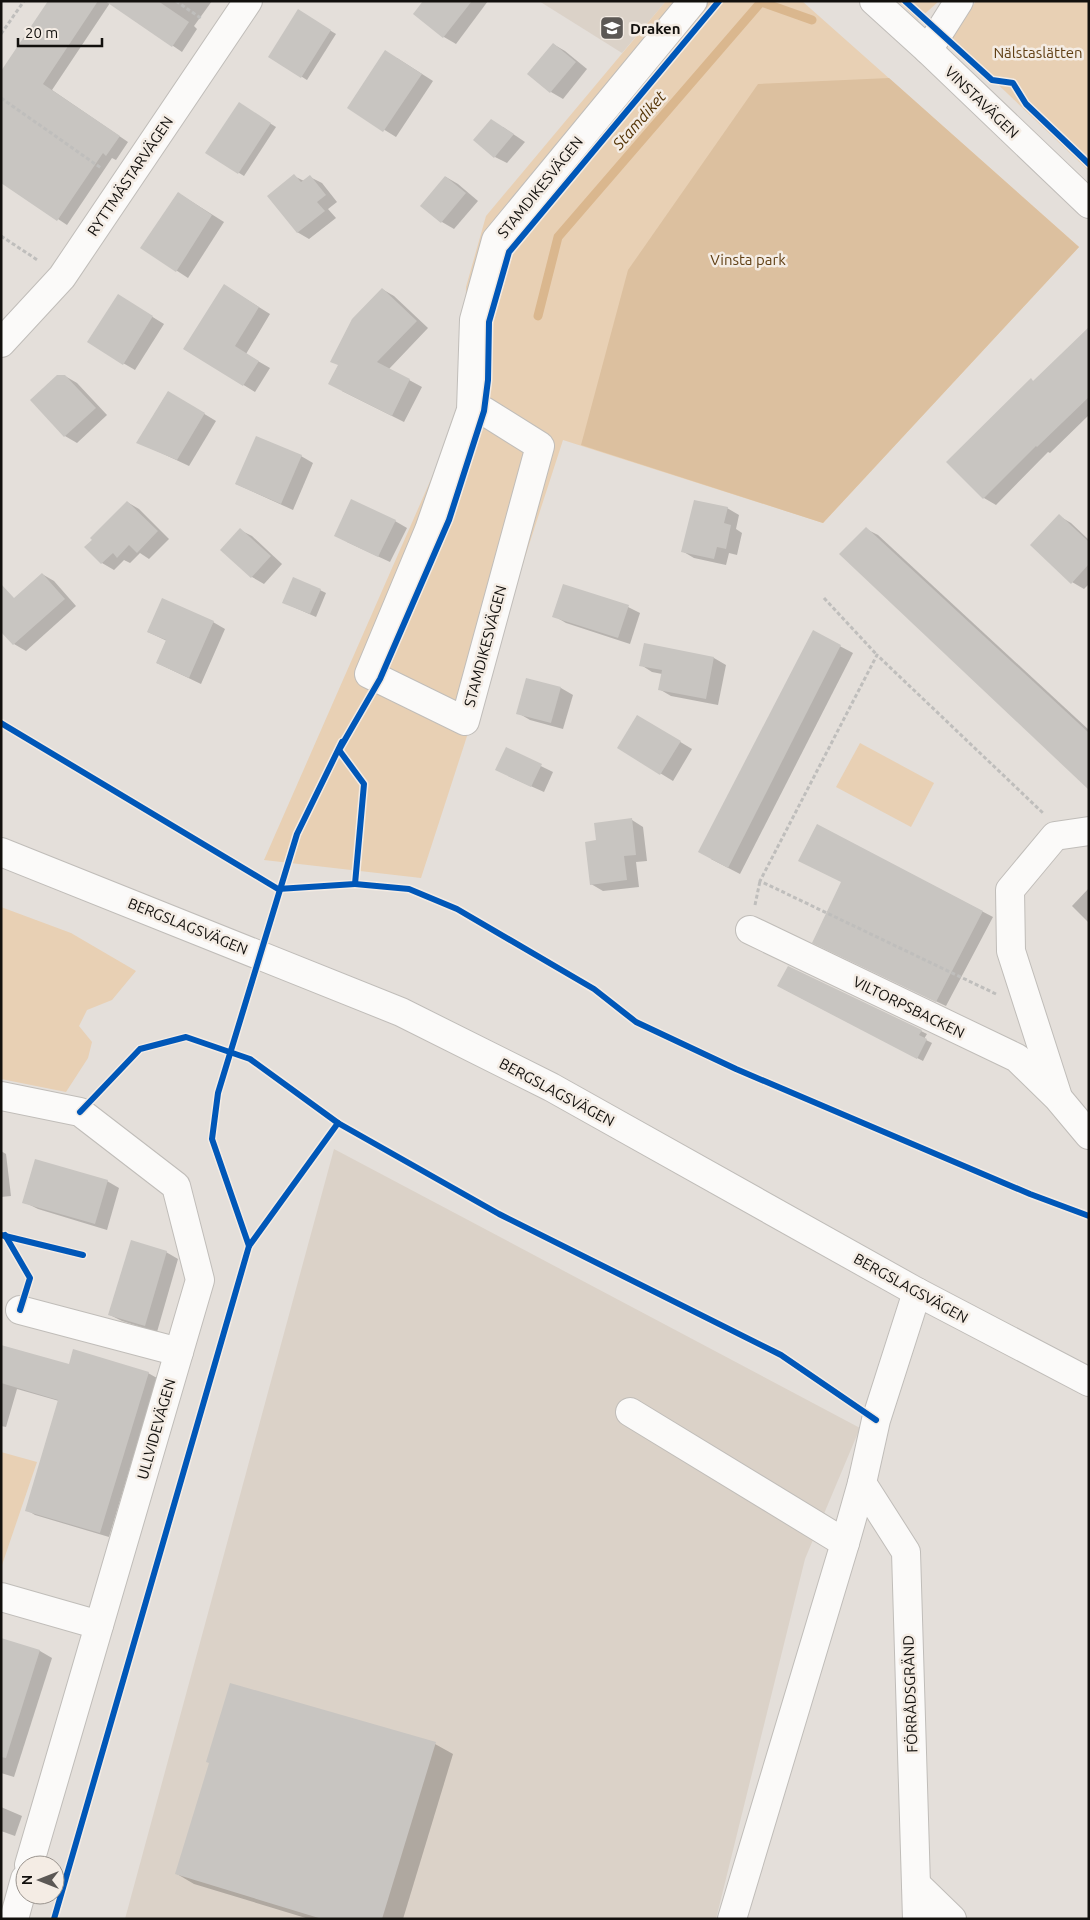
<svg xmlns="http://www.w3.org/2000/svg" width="1090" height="1920" viewBox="0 0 1090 1920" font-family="Ubuntu,sans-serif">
<rect width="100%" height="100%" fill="#e4dfda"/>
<g fill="#dbd2c8">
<polygon points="539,1 666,1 622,53"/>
<polygon points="334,1149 860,1428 805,1559 716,1919 125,1919"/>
</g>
<g fill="#e8d0b4">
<polygon points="666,1 802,1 1079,247 823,523 563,440 421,878 264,860 464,404 466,287 486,216"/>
<polygon points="898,1 939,1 918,20"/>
<polygon points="976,1 1089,1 1089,171 951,40"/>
<polygon points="860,743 934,783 911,827 836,787"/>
<polygon points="1,907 71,933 136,971 112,1000 87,1010 79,1026 92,1042 88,1058 66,1092 1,1079"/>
<polygon points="1,1452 37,1462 1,1568"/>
</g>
<polygon fill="#dcc09f" points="889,78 1079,247 823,523 581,445 628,270 758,84"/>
<g fill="#0003">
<polygon points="49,1 212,1 194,26 197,29 182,52 110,3 52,90 128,142 116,160 112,158 67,225 1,181"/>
<polygon points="424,1 488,1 456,44 444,37"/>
<polygon points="298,11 336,34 307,80 270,57"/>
<polygon points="553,44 565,51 587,69 563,99 551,92"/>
<polygon points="397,58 433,81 396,137 349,108"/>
<polygon points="244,107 276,127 244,176 207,153"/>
<polygon points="503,127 525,142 507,163 495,157"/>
<polygon points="294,176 304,181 310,177 322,183 337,202 328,209 336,218 309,239 297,232"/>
<polygon points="446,177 458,184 478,201 454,229 442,222 422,206"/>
<polygon points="178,193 224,222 188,278 142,248"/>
<polygon points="382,289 394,296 428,328 389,369 422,387 404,422 342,391"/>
<polygon points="236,293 270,314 246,354 270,368 255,392 185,349"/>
<polygon points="130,303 164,324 135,370 123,363"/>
<polygon points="1089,330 1089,415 1050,453 1048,452 996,505 984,498 948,462 1031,380 1034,382"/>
<polygon points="65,376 77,383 107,415 77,443 65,436 32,400"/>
<polygon points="168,392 216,421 189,466 138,442"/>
<polygon points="301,456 313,463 293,510 236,484"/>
<polygon points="127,502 139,509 169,539 149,559 140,553 130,563 124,560 114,570 102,563 86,547"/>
<polygon points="727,508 739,515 736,529 742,533 737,555 729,553 726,565 694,558 682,551"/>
<polygon points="1059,516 1071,523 1089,540 1089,584 1084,589 1072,582"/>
<polygon points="395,521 407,528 390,562 347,542"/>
<polygon points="866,529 878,535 1089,730 1089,788"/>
<polygon points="240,530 252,536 282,564 264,584 252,577"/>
<polygon points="42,574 54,581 76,606 26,651 14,644 1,630"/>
<polygon points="320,590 326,593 316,617 289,605"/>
<polygon points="628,607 640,613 630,644 566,623 554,616"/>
<polygon points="213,622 225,629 201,684 157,663 167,641 148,632"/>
<polygon points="813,632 853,653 740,874 711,859"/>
<polygon points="645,645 714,658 726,665 718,705 671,696 659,689 662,674 652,672 641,665"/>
<polygon points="527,679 561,688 573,695 563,729 530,720 518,713"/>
<polygon points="649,723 692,749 673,781 619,748"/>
<polygon points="506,749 553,772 544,792 508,776"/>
<polygon points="632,820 643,827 647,861 636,862 639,887 603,891 591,884 598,841"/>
<polygon points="817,825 993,917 946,1006 824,948 842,882"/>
<polygon points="1089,888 1089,923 1072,906"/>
<polygon points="784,989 921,1031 927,1034 924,1039 932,1043 923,1061"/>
<polygon points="1,1151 6,1154 11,1196 1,1197"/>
<polygon points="107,1181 119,1188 107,1230 38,1209 26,1203"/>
<polygon points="166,1252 178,1259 157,1332 122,1321 110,1315"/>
<polygon points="1,1346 70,1366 148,1373 157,1378 109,1537 35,1515 27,1510 59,1401 17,1389 6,1427 1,1426"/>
<polygon points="5,1640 40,1651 52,1658 14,1777 1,1773 1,1651"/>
<polygon points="435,1744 453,1754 403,1919 309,1919 194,1884 177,1874 210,1763"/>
<polygon points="1,1807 22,1816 15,1836 1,1831"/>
</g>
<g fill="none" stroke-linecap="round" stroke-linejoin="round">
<polyline stroke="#dab78e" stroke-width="9" points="538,316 558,237 761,2 812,20"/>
</g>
<g fill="#c8c5c1">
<polygon points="48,1 98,1 43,84 120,136 106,156 103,153 57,221 1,183 1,71"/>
<polygon points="105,1 158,1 189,22 172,47"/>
<polygon points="423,1 472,1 443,38 413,14"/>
<polygon points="298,9 331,30 301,78 268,57"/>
<polygon points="553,43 576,62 550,93 527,74"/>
<polygon points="385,50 422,74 383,132 347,108"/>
<polygon points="239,102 271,123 238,174 205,153"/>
<polygon points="491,119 514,134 494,158 473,140"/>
<polygon points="294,174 301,182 310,175 326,195 317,202 325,211 297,233 267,196"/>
<polygon points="445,176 466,193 441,223 420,206"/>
<polygon points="178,192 212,215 176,272 140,248"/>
<polygon points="224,284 259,307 235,346 259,361 243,386 183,349"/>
<polygon points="382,288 417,321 377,362 410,379 392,416 328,384 338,365 330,362 352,319"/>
<polygon points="118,294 153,316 123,365 87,342"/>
<polygon points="1089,327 1089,397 1037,447 1036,446 983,499 946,462 1031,378 1033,381"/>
<polygon points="57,375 65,375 96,408 64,437 30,400"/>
<polygon points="168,391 205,413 177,460 136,443"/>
<polygon points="256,436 302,455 281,504 235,484"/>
<polygon points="351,499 396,520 378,557 334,536"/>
<polygon points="694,500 728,507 724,523 731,525 726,549 717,547 714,559 681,552"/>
<polygon points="127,501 158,531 137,553 129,545 117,558 113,553 101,564 84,547 92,540 90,538"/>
<polygon points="1059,514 1089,542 1089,564 1071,584 1030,545"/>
<polygon points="866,527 1089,733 1089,790 839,554"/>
<polygon points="240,528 271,556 251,578 220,550"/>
<polygon points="42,573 65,599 13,645 1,632 1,584 14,598"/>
<polygon points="293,577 321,589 310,614 282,603"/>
<polygon points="563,584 629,605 618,638 552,617"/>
<polygon points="162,598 214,621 189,678 156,663 166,640 147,632"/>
<polygon points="813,630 841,645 728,868 698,852"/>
<polygon points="644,643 714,657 706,699 658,690 662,670 639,666"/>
<polygon points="526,678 561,687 551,723 516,714"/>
<polygon points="637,715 681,741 660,775 617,748"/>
<polygon points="506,747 542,764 531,787 495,770"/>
<polygon points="632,818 636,855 624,856 627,880 590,885 585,842 596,840 594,823"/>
<polygon points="817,824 983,911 936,1002 812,943 841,882 798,861"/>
<polygon points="788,966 922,1030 919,1035 927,1039 917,1059 777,986"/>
<polygon points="35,1159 108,1180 95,1224 22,1203"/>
<polygon points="131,1240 167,1251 145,1326 108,1315"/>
<polygon points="1,1345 69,1364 73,1349 149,1372 100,1533 25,1511 58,1400 1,1383"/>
<polygon points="1,1638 40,1650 6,1758 1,1757"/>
<polygon points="230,1683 436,1742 382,1919 322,1919 175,1874 209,1763 206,1762"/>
</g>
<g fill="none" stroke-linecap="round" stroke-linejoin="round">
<defs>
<g id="minor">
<polyline points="874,1 928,50 1089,204"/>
<polyline points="928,50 959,1"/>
<polyline points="1,343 62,277 248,1"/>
<polyline points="471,410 484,411 540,446 465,721 369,674 429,530 471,410 474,320 496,240 693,1"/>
<polyline points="750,930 1017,1058 1058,1098 1089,1135"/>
<polyline points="1057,1094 1011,951 1010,890 1055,836 1089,831"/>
<polyline points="1,1096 80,1112 176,1186 200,1280 29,1865"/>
<polyline points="20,1310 179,1352"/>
<polyline points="630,1412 845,1543 732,1919"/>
<polyline points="862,1483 906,1552 917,1919"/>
<polyline points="845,1543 862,1483 876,1420 917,1292"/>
<polyline points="1,1597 99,1625"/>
<polyline points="916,1884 952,1919"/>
<polyline points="14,1919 25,1879"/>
</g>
<polyline id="major" points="1,852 401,1012 551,1087 917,1292 1089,1382"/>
</defs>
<use href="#minor" stroke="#c0bdb9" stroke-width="30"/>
<use href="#major" stroke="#c0bdb9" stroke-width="30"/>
<g stroke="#bfbebc" stroke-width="3" stroke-dasharray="4 2.5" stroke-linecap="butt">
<polyline points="176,1 202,19"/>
<polyline points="1,34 24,1"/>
<polyline points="1,98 101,168"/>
<polyline points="1,236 39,261"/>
<polyline points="824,598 877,655"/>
<polyline points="755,905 760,881"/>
<polyline points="996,994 760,881 877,655 1043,813"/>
</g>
<use href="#minor" stroke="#fbfaf9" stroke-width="28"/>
<use href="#major" stroke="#fbfaf9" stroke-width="28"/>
<defs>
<g id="cycleway">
<polyline points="905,1 992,80 1013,83 1026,104 1089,164"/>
<polyline points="1,723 278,889 355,884 364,784 339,750"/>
<polyline points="339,750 380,679 449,520 484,411 488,380 489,322 509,252 719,1"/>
<polyline points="355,884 409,889 457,909 594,989 636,1022 736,1069 1030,1194 1089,1216"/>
<polyline points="80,1112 140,1049 186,1037 250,1059 338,1123 499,1214 781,1355 876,1420"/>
<polyline points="1,1235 83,1255"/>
<polyline points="5,1235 30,1278 20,1310"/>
<polyline points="249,1246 212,1139 218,1093 297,834 342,742"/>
<polyline points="54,1919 249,1246 338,1123"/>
</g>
</defs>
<use href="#cycleway" stroke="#f4ece4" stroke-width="9"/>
<use href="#cycleway" stroke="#0057b8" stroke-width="6"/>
</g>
<defs>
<symbol id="school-square" viewBox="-11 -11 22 22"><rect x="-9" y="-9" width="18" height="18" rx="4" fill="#5c5855" stroke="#f4ece4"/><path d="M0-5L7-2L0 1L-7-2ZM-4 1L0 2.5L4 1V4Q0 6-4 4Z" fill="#fff"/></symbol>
</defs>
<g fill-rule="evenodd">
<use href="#school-square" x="598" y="14" width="28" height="28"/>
</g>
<g text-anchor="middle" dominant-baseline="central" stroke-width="5" stroke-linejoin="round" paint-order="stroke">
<g font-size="15" font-weight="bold" fill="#12100d" stroke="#f4ece4" text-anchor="start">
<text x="630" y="28">Draken</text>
</g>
<g font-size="15" fill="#603f14" stroke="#f4ece4">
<text x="1038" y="52">Nälstaslätten</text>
<text x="748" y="259">Vinsta park</text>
</g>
<g font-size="15" fill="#12100d" stroke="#f4ece4">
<text transform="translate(982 102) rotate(44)">VINSTAVÄGEN</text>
<text transform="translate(130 176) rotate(-56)">RYTTMÄSTARVÄGEN</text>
<text transform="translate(540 187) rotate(-51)">STAMDIKESVÄGEN</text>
<text transform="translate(485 646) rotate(-75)">STAMDIKESVÄGEN</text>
<text transform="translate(188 926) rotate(22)">BERGSLAGSVÄGEN</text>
<text transform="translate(909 1007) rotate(26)">VILTORPSBACKEN</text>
<text transform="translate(557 1092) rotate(28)">BERGSLAGSVÄGEN</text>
<text transform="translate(911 1288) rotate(29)">BERGSLAGSVÄGEN</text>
<text transform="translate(156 1429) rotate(-74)">ULLVIDEVÄGEN</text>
<text transform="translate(910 1694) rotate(-92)">FÖRRÅDSGRÄND</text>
</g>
<g font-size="16" font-style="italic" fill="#543405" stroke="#f4ece4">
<text transform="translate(639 120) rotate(-49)">Stamdiket</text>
</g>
</g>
<rect width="1090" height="1920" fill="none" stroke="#12100d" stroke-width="5"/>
<g transform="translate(40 1880) rotate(270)"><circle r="24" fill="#f4ece4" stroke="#9a948e"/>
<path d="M0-4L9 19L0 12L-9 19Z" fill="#5c5855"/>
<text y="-8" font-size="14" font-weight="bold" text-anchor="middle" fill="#12100d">N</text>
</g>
<path d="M18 38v8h84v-8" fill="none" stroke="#12100d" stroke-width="2.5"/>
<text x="25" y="38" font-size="15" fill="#12100d" stroke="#f4ece4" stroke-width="4" paint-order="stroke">20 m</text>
</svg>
